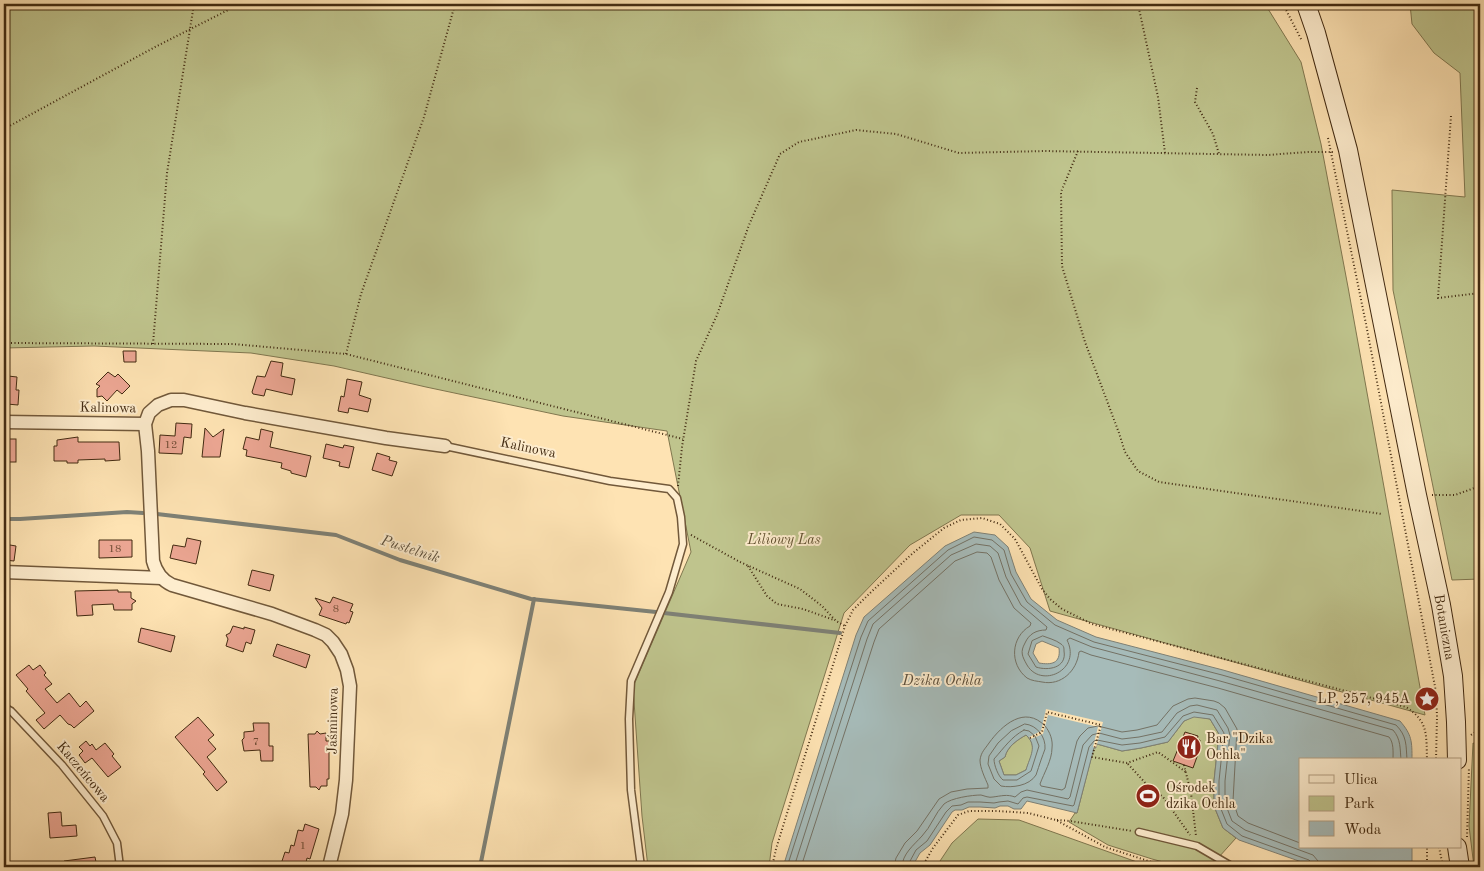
<svg xmlns="http://www.w3.org/2000/svg" width="1484" height="871" viewBox="0 0 1484 871" font-family="'Old Standard TT',serif">
<rect width="100%" height="100%" fill="#fee3b3"/>
<filter id="stains"><feTurbulence type="fractalNoise" baseFrequency=".004" numOctaves="4"/><feColorMatrix values="0 0 0 0 .2 0 0 0 0 .09 0 0 0 0 .02 0 0 0 .5 -.17"/></filter>
<radialGradient id="worn" r=".72"><stop offset=".6" stop-color="#630" stop-opacity="0"/><stop offset="1" stop-color="#630" stop-opacity=".3"/></radialGradient>
<g fill="#bfc48d" stroke="#80774f">
<polygon points="4,4 1265,4 1301,62 1321,144 1348,287 1425,715 1050,611 1030,548 999,515 961,515 910,545 844,613 772,843 769,867 648,867 642,816 633,687 691,552 667,431 563,416 426,387 334,366 251,353 94,346 4,348"/>
<polygon points="1410,4 1480,4 1480,579 1452,580 1393,290 1392,190 1465,197 1460,73 1434,53 1412,24"/>
<polygon points="1194,716 1210,719 1219,734 1214,781 1214,806 1223,828 1236,838 1210,867 1182,867 1152,859 1108,845 1069,822 1075,813 1077,813 1094,747 1097,744 1122,751 1141,748 1168,742 1184,721"/>
<path d="M 1026,735 C 1038,746 1031,756 1026,770 L 1016,775 L 1004,775 L 999,761 L 1005,757 C 1007,747 1017,740 1026,735 Z"/>
<polygon points="1473,743 1480,745 1480,867 1474,867 1469,826"/>
<polygon points="978,819 1019,820 1151,867 936,867 952,843"/>
</g>
<path fill="#a6bbb9" stroke="#7e8176" fill-rule="evenodd" d="M 974,532 L 995,535 L 1008,547 L 1016,572 L 1031,599 L 1057,620 L 1096,637 L 1223,670 L 1400,721 C 1412,735 1412,741 1412,760 L 1300,760 L 1300,847 L 1412,847 L 1412,867 L 1316,867 L 1239,840 L 1223,828 L 1214,806 L 1214,781 L 1219,734 L 1210,719 L 1194,717 L 1184,721 L 1168,742 L 1141,748 L 1122,751 L 1097,744 L 1096,748 L 1094,748 L 1077,813 L 1027,801 L 1021,809 L 1014,809 L 1008,806 L 1000,806 L 995,808 L 980,807 L 969,807 L 962,810 L 955,810 L 952,812 L 930,845 L 920,853 L 912,867 L 783,867 L 856,635 L 864,617 L 945,546 ZM 1042,641 L 1059,648 C 1061,664 1051,665 1039,663 L 1033,653 L 1036,644 ZM 1026,735 C 1038,746 1030,756 1026,770 L 1016,775 L 1004,775 L 999,761 L 1005,757 C 1007,747 1017,740 1026,735 Z"/>
<polygon fill="#fee3b3" points="1046,709 1103,722 1096,748 1093,747 1098,727 1048,715 1043,734 1031,739 1029,737 1041,731"/>
<g fill="none" stroke-linecap="round" stroke-linejoin="round">
<g stroke="#747265" stroke-width="1">
<path d="M 1043,636 C 1048,638 1056,640 1061,644 C 1064,646 1064,648 1064,651 C 1067,668 1048,671 1036,667 L 1028,654 L 1032,641 Z"/>
<path d="M 1025,724 C 1037,725 1046,737 1045,749 C 1044,753 1042,756 1041,760 C 1039,765 1038,770 1036,775 C 1029,786 1012,788 1001,786 L 994,779 L 988,764 L 989,756 L 998,743 L 1011,731 Z"/>
<path d="M 1024,730 L 1029,731 L 1035,736 L 1039,746 L 1031,771 L 1017,780 L 1003,780 C 998,776 994,765 994,759 C 1004,748 1011,737 1024,730 Z"/>
<path d="M 787,867 L 861,637 L 868,621 L 948,550 L 974,537 L 992,540 L 1004,550 L 1011,574 L 1027,602 L 1055,625 L 1094,642 L 1222,675 L 1396,725 C 1407,736 1406,745 1407,760"/>
<path d="M 794,867 L 867,639 L 873,624 L 951,555 L 976,544 L 990,546 L 998,553 L 1006,577 L 1021,605 L 1047,627 L 1046,630 C 1036,630 1029,634 1025,643 C 1020,652 1022,656 1027,665 C 1041,689 1082,670 1067,640 L 1070,638 L 1092,647 L 1220,681 L 1393,730 C 1401,739 1400,749 1401,760"/>
<path d="M 801,867 L 874,642 L 879,629 L 955,561 L 977,552 L 987,553 L 991,557 L 999,580 L 1014,608 L 1031,623 L 1030,626 C 1011,637 1009,664 1027,678 C 1032,681 1037,681 1042,682 C 1061,686 1077,671 1079,652 L 1081,651 L 1091,655 L 1218,688 L 1389,737 C 1394,743 1393,752 1393,760"/>
<path d="M 894,867 L 896,858 L 905,843 L 917,831 L 939,799 L 951,792 L 967,789 L 988,788 L 988,785 C 985,778 980,768 980,760 C 981,752 985,749 989,743 C 1002,725 1025,705 1045,726 C 1050,732 1053,740 1052,748 C 1052,760 1044,773 1040,784 L 1041,786 L 1062,790 L 1065,788 L 1077,741 L 1080,736 L 1088,728 L 1098,726 L 1122,732 L 1137,730 L 1157,725 L 1173,706 L 1188,699 L 1195,698 L 1214,701 L 1219,703 L 1225,708 L 1237,729 L 1233,801 L 1238,816 L 1248,823 L 1300,843"/>
<path d="M 902,867 C 902,854 914,845 922,836 C 931,827 935,813 944,804 C 951,798 972,795 981,795 C 985,796 989,798 993,797 C 1001,796 1007,794 1015,797 L 1021,792 L 1027,790 L 1068,799 L 1070,797 L 1083,745 L 1092,735 L 1099,733 L 1122,739 L 1139,737 L 1162,732 L 1177,713 L 1190,706 L 1197,705 L 1217,710 L 1228,728 L 1230,735 L 1225,781 L 1225,803 L 1232,821 L 1245,830 L 1313,855 L 1318,861 L 1319,867"/>
<polyline points="908,867 909,863 916,850 927,841 946,812 952,806 961,805 968,802 980,802 994,803 999,802 1008,801 1018,804 1023,798 1027,797 1073,806 1074,805 1089,747 1094,741 1097,740 1122,745 1140,743 1165,737 1183,716 1194,712 1213,715 1224,733 1219,781 1219,804 1227,824 1242,836 1309,860 1312,863 1313,867"/>
</g>
<g stroke="#7e8176" stroke-width="4">
<polyline points="157,514 336,535 400,560 531,599 656,612"/>
<polyline points="4,519 20,519 127,512 143,513"/>
<polyline points="664,613 840,633"/>
<polyline points="480,867 534,599"/>
</g>
</g>
<g fill="#eca693" stroke="#422a11">
<polygon points="123,351 136,351 136,362 124,362"/>
<polygon points="271,361 283,363 281,376 295,379 292,395 266,389 264,396 253,394 252,392 257,376 265,377"/>
<polygon points="108,372 115,377 118,374 130,386 122,394 117,390 107,401 102,396 97,397 97,389 100,386 96,384"/>
<polygon points="8,376 17,377 16,390 19,390 18,405 7,404 7,397 4,397 4,378 7,379"/>
<polygon points="347,379 362,382 359,395 371,399 368,412 349,408 348,413 338,411 341,396 344,397"/>
<polygon points="176,423 192,424 191,438 184,437 182,454 159,453 160,435 175,436"/>
<polygon points="205,428 213,437 224,429 220,457 202,457"/>
<polygon points="261,429 273,432 270,447 311,456 306,477 291,473 291,471 281,468 282,463 246,456 247,450 243,449 246,437 259,440"/>
<polygon points="78,437 78,442 119,442 120,460 105,461 105,459 78,460 78,463 67,463 67,461 54,461 54,446 57,446 57,440"/>
<rect x="4" y="439" width="12" height="23"/>
<polygon points="326,444 343,448 344,445 354,447 349,468 339,466 340,462 323,458"/>
<polygon points="377,453 390,457 389,460 397,462 392,476 372,470"/>
<polygon points="187,538 201,541 196,564 170,558 173,545 185,547"/>
<polygon points="99,540 132,540 132,557 99,558"/>
<polygon points="4,544 16,546 14,561 4,560"/>
<polygon points="252,570 274,575 270,591 248,585"/>
<polygon points="118,590 118,592 131,592 131,598 136,601 132,604 132,610 114,610 113,604 92,605 93,615 77,616 75,591"/>
<polygon points="333,597 353,604 350,611 353,612 349,623 347,622 346,624 319,615 322,608 315,598 330,603"/>
<polygon points="233,626 244,629 244,627 255,630 251,644 246,642 243,652 226,646 228,639 226,635 230,633"/>
<polygon points="141,628 175,636 171,652 138,642"/>
<polygon points="277,644 310,655 306,668 273,656"/>
<polygon points="29,665 33,670 40,665 46,673 44,675 52,684 45,689 57,703 69,693 80,707 86,701 94,711 74,728 71,725 68,724 60,715 44,729 36,720 45,713 26,691 28,689 16,675"/>
<polygon points="198,717 214,735 208,740 216,749 207,757 227,782 217,791 203,774 205,772 175,737"/>
<polygon points="253,723 269,723 269,746 273,746 273,761 261,761 260,750 244,751 242,740 244,738 244,732 254,731"/>
<polygon points="317,731 320,734 326,733 326,741 329,741 329,779 327,779 327,786 321,786 319,790 316,787 310,787 308,734 315,734"/>
<polygon points="1185,732 1198,736 1197,740 1200,740 1198,754 1193,768 1173,761"/>
<polygon points="86,741 90,746 92,744 96,750 105,743 114,754 112,756 121,767 108,777 92,758 85,763 79,755 83,751 79,747"/>
<polygon points="61,812 62,826 76,825 77,836 50,838 48,813"/>
<polygon points="305,824 319,829 310,859 307,858 305,867 280,867 285,852 289,853 291,845 294,846 298,830 303,831"/>
<polygon points="95,857 97,867 64,867 64,861"/>
</g>
<g fill="none" stroke-linecap="round" stroke-linejoin="round">
<defs>
<g id="lane">
<polyline points="445,446 610,481 669,489 677,498 681,517 683,544 669,592 631,681 629,719 631,790 641,867"/>
<polyline points="4,707 11,711 62,765 103,816 117,843 120,867"/>
<polyline points="1139,832 1197,846 1233,867"/>
</g>
<g id="street">
<polyline points="4,422 145,424"/>
<polyline points="4,572 162,578"/>
<path d="M 329,867 L 342,814 L 346,780 L 350,686 L 347,670 L 341,654 L 333,642 L 326,635 L 315,630 L 272,614 L 172,585 C 161,580 156,572 153,561 L 148,451 L 145,424 L 149,413 L 158,405 L 171,400 L 184,400 L 245,413 L 386,438 L 445,446"/>
</g>
<g id="secondary">
<polyline points="1306,4 1316,33 1348,150 1417,495 1441,605 1453,676 1456,722 1457,760"/>
<polyline points="1457,847 1460,867"/>
</g>
</defs>
<use href="#lane" stroke="#71583a" stroke-width="9"/>
<use href="#street" stroke="#71583a" stroke-width="15"/>
<use href="#secondary" stroke="#422a11" stroke-width="20"/>
<g stroke="#422a11" stroke-width="2" stroke-dasharray="1 2.5" stroke-linecap="butt">
<polyline points="1138,4 1158,97 1165,153"/>
<polyline points="1283,4 1302,41"/>
<polyline points="1197,88 1195,102 1213,134 1219,154"/>
<polyline points="1451,116 1438,298 1480,293"/>
<polyline points="4,129 157,46 240,4"/>
<polyline points="1328,138 1366,324 1436,692 1437,717 1436,760"/>
<polyline points="1078,151 1061,192 1062,266 1085,342 1119,433 1125,452 1138,471 1159,482 1382,514"/>
<polyline points="4,343 233,344 346,354 683,439"/>
<polyline points="153,344 167,173 194,4"/>
<polyline points="346,354 361,294 424,117 455,4"/>
<polyline points="678,486 682,447 696,361 717,315 749,225 780,154 799,142 856,130 896,134 959,153 1045,151 1268,155 1308,152 1333,152"/>
<polyline points="1432,495 1455,495 1480,486"/>
<polyline points="691,535 740,562 800,589 822,606 836,621 845,626"/>
<polyline points="748,566 767,596 777,604 803,609 834,620"/>
<polyline points="1471,735 1480,729"/>
<polyline points="1030,738 1042,732 1047,712 1101,725 1092,757 1127,763 1158,752 1186,772"/>
<polyline points="1128,764 1149,787 1163,797 1190,835"/>
<polyline points="1184,765 1191,793 1196,836"/>
<polyline points="1192,793 1212,790"/>
<polyline points="1057,820 1070,821 1132,831"/>
<polyline points="1467,837 1469,767"/>
<polyline points="1439,847 1443,867"/>
<path d="M 772,867 L 776,849 L 845,626 L 853,610 L 869,594 L 913,553 L 944,528 L 961,520 L 982,518 L 1000,524 L 1015,539 L 1042,589 L 1050,599 L 1062,609 L 1092,624 L 1406,707 C 1429,722 1426,735 1427,760"/>
<polyline points="922,867 933,848 958,815 969,811 997,811 1028,813 1056,820 1105,847 1167,867"/>
<polyline points="1427,867 1427,847"/>
</g>
<use href="#lane" stroke="#feedce" stroke-width="6"/>
<use href="#street" stroke="#feedce" stroke-width="12"/>
<use href="#secondary" stroke="#feedce" stroke-width="18"/>
</g>
<defs>
<symbol id="sight-disc" viewBox="-11 -11 22 22"><circle r="9.5" fill="#8f2418" stroke="#feedce"/><path d="M0-6L1.8-2.2L6-1.7L2.9 1.2L3.7 5.4L0 3.3L-3.7 5.4L-2.9 1.2L-6-1.7L-1.8-2.2Z" fill="#fff"/></symbol>
<symbol id="restaurant-disc" viewBox="-11 -11 22 22"><circle r="9.5" fill="#8f2418" stroke="#feedce"/><path d="M-5-6h1v4h1v-4h1v4h1v-4h1v5L-1.5 .5V6h-2V.5L-5-1ZM5-6V6H3V1.5H1.5Q1.5-4 5-6Z" fill="#fff"/></symbol>
<symbol id="stadium-disc" viewBox="-11 -11 22 22"><circle r="9.5" fill="#8f2418" stroke="#feedce"/><path d="M0-5a6.5 5 0 1 0 0 10a6.5 5 0 1 0 0-10ZM-3.5-1.8h7v3.6h-7Z" fill="#fff"/></symbol>
</defs>
<g fill-rule="evenodd">
<use href="#sight-disc" x="1413" y="685" width="28" height="28"/>
<use href="#restaurant-disc" x="1175" y="733" width="28" height="28"/>
<use href="#stadium-disc" x="1134" y="782" width="28" height="28"/>
</g>
<g text-anchor="middle" dominant-baseline="central" stroke-width="4" stroke-linejoin="round" paint-order="stroke">
<g font-size="11" fill="#6c4932">
<text x="171" y="445">12</text>
<text x="115" y="549">18</text>
<text x="336" y="609">8</text>
<text x="256" y="742">7</text>
<text x="303" y="846">1</text>
</g>
<g font-size="14" fill="#422a11" stroke="#feedce">
<text transform="translate(108 408) rotate(1)">Kalinowa</text>
<text transform="translate(528 448) rotate(12)">Kalinowa</text>
<text transform="translate(1444 627) rotate(80)">Botaniczna</text>
<text transform="translate(333 721) rotate(-89)">Jaśminowa</text>
<text transform="translate(83 772) rotate(50)">Kaczeńcowa</text>
</g>
<g font-size="14" font-style="italic" fill="#615030" stroke="#feedce">
<text x="784" y="540">Liliowy Las</text>
</g>
<g font-size="14" fill="#422a11" stroke="#feedce" text-anchor="start">
<text x="1410" y="699" text-anchor="end">LP, 257, 945A</text>
<text x="1206" y="739">Bar "Dzika<tspan x="1206" dy="16">Ochla"</tspan></text>
<text x="1166" y="788">Ośrodek<tspan x="1166" dy="16">dzika Ochla</tspan></text>
</g>
<g font-size="15" font-style="italic" fill="#5b4e3b" stroke="#feedce">
<text transform="translate(410 550) rotate(18)">Pustelnik</text>
<text x="942" y="681">Dzika Ochla</text>
</g>
</g>
<rect width="1484" height="871" fill="none" stroke="#fee3b3" stroke-width="20"/>
<rect x="5" y="5" width="1474" height="861" fill="none" stroke="#422a11" stroke-width="2.5"/>
<rect x="10" y="10" width="1464" height="851" fill="none" stroke="#422a11"/>
<rect x="1299" y="758" width="162" height="90" fill="#feedce" stroke="#b39f82"/>
<rect x="1309" y="775" width="25" height="8" fill="#feedce" stroke="#b39f82"/>
<text x="1344" y="784" font-size="15" fill="#422a11">Ulica</text>
<rect x="1309" y="796" width="25" height="15" fill="#bfc48d" stroke="#b39f82"/>
<text x="1344" y="808" font-size="15" fill="#422a11">Park</text>
<rect x="1309" y="821" width="25" height="15" fill="#a6bbb9" stroke="#b39f82"/>
<text x="1344" y="834" font-size="15" fill="#422a11">Woda</text>
<rect width="100%" height="100%" filter="url(#stains)"/>
<rect width="100%" height="100%" fill="url(#worn)"/>
</svg>
